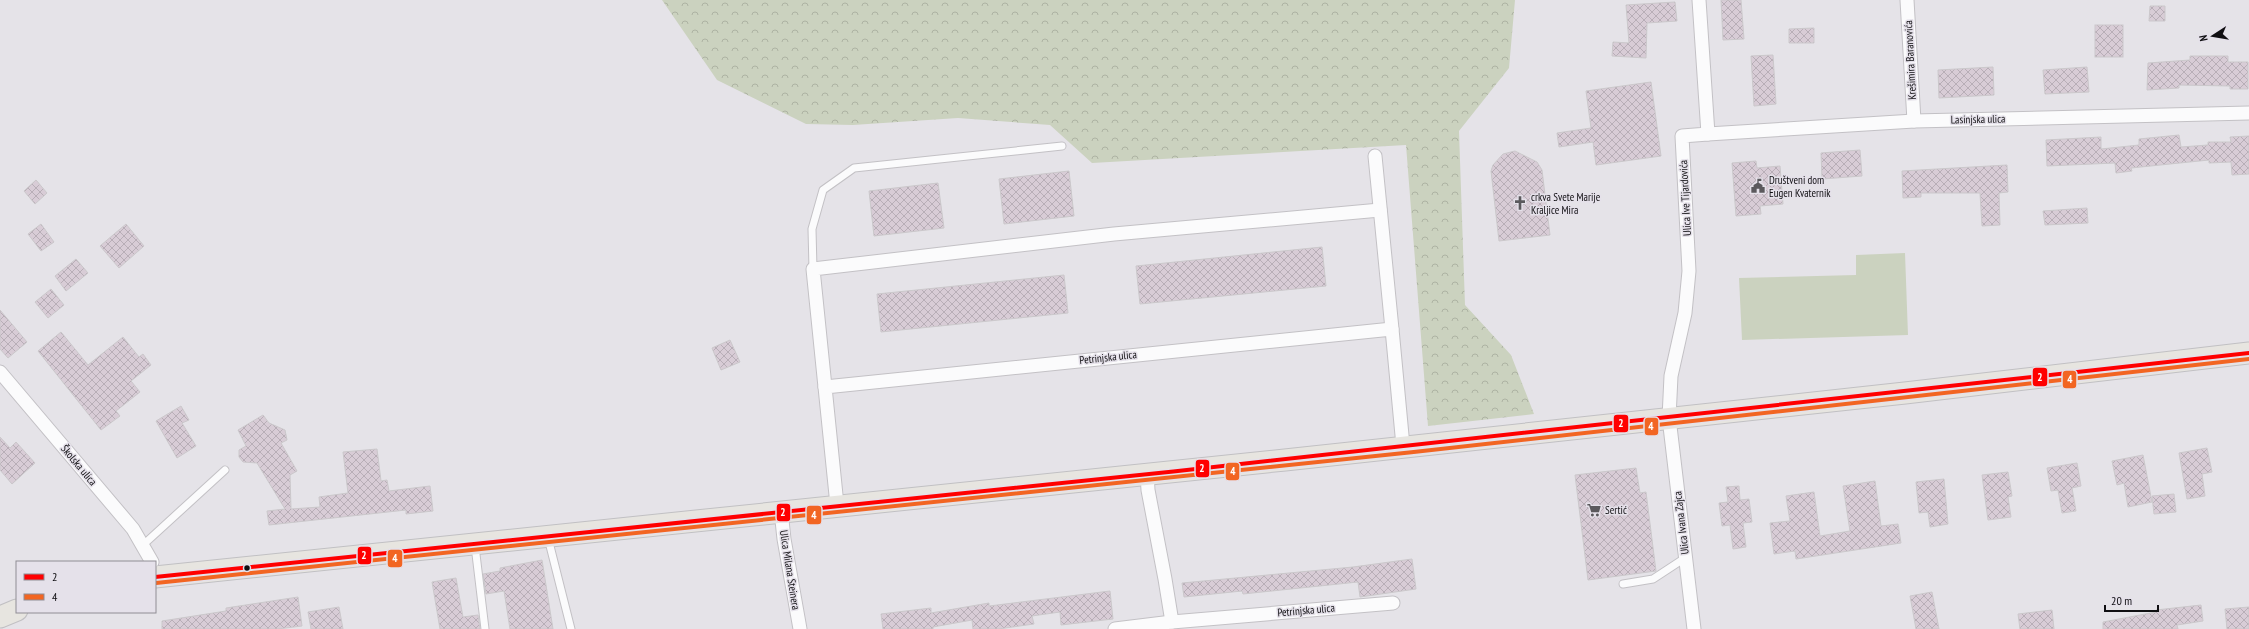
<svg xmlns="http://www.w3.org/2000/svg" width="2249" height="629" viewBox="0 0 2249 629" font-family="'PT Sans Narrow',sans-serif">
<defs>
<pattern id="forest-crowns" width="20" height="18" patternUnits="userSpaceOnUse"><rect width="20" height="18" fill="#cbd2bf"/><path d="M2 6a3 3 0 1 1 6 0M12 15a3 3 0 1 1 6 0" fill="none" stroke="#adb3a3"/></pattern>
<pattern id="building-cross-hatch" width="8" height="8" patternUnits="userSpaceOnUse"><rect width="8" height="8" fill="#d8ccd6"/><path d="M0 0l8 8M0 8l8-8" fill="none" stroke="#b8aeb7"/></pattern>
</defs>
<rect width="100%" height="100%" fill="#e5e3e8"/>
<polygon fill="url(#forest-crowns)" points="662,0 1515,0 1509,68 1459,131 1465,305 1511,355 1534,414 1428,426 1406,145 1092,163 1050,125 958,118 853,125 806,124 717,80"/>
<polygon fill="#cbd2bf" points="1905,253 1908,335 1742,340 1739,278 1856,275 1856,255"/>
<g fill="url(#building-cross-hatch)" stroke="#cbc8cb">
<polygon points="1721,0 1741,0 1744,39 1723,40"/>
<polygon points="1675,2 1677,21 1647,23 1646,58 1612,56 1613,42 1629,43 1626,5"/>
<polygon points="2150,6 2165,6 2165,21 2149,21"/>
<rect x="2095" y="25" width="28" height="32"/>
<polygon points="1814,28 1814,43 1789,43 1789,29"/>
<polygon points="1773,55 1776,104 1754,106 1751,56"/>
<polygon points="2190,56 2228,56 2228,62 2248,62 2248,89 2230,89 2230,86 2179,85 2179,88 2147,90 2148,63 2190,60"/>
<polygon points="1993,67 1994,95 1939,98 1938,70"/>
<polygon points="2087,67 2089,92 2045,94 2043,70"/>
<polygon points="1651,82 1661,156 1596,165 1593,142 1559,147 1557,133 1591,128 1586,91"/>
<polygon points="2179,135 2181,147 2208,145 2208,142 2231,142 2230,137 2249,136 2249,174 2232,175 2231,162 2209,163 2209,160 2131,168 2132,171 2116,173 2115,163 2047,166 2046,140 2101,137 2101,149 2139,145 2139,139"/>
<polygon points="1860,150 1862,176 1822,179 1821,153"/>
<polygon points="1515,151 1537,162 1542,170 1550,235 1499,241 1491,171 1493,165 1503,154"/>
<polygon points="1756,161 1757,168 1780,166 1783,204 1760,206 1761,214 1736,216 1732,163"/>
<polygon points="2007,165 2008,192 1999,193 2000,225 1982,226 1980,193 1921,193 1921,197 1903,198 1902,171"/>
<polygon points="1069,171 1074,216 1004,224 999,179"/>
<polygon points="36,180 47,193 35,204 24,191"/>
<polygon points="938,183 944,228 874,236 869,191"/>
<polygon points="2087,208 2088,223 2045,225 2043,211"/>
<polygon points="41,224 54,242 41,251 28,234"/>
<polygon points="126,224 144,246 119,268 100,246"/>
<polygon points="1322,247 1326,286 1140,304 1136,266"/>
<polygon points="76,259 88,273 66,291 55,276"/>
<polygon points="1064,275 1068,313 881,332 877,294"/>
<polygon points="51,289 64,305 48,318 35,302"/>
<polygon points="0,310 27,342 8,358 0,349"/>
<polygon points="61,332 88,365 123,337 139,357 143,354 151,365 131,381 140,392 116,411 120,416 101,430 38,351"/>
<polygon points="730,340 740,362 721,370 712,348"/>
<polygon points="181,406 189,420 182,423 196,446 177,458 156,421"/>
<polygon points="263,415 269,423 285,430 287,440 281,443 297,471 290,475 291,509 320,507 319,497 348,493 343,452 377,449 381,481 387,480 389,491 430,486 433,511 406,514 406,510 269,525 267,511 285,509 257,463 243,462 239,457 239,450 246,446 238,430"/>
<polygon points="0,437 10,448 16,442 35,463 12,484 0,470"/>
<polygon points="2207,448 2212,472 2202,474 2205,496 2187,499 2179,453"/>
<polygon points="2143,455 2152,502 2128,507 2124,483 2117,485 2112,461"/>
<polygon points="2077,463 2081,486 2072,488 2076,511 2062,513 2058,490 2051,491 2047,468"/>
<polygon points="1636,468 1640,493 1646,492 1656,571 1588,580 1575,475"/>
<polygon points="2008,472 2012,496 2008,497 2011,517 1988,520 1982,475"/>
<polygon points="1944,479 1948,524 1930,527 1928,512 1919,513 1916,482"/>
<polygon points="1875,481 1881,526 1898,524 1901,543 1796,559 1795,551 1774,554 1770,523 1790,521 1786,496 1814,492 1820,536 1850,531 1843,486"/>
<polygon points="1739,486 1740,500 1749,499 1752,522 1743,523 1746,547 1733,549 1730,525 1722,526 1719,503 1728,502 1726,487"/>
<polygon points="2174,494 2176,512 2154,514 2152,496"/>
<polygon points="1412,559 1416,589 1360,597 1358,582 1243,594 1242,591 1184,597 1182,583 1353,567"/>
<polygon points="542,560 553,629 510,629 504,591 486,594 483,574 500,571 500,568"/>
<polygon points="456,578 463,617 478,615 480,629 440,629 432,582"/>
<polygon points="1110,591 1113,619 1061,625 1060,612 1032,616 1034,624 998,629 973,629 972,620 933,627 933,629 883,629 881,614 931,608 931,613 989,603 989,606"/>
<polygon points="1932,592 1939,629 1916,629 1910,596"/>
<polygon points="298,597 302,626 277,629 162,629 162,621 226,611 226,608"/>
<polygon points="2201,605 2203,621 2177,625 2178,629 2103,629 2103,622 2156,612 2156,610"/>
<polygon points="339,607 343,629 311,629 308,612"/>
<polygon points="2249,607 2249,629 2227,629 2225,609"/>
<polygon points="2052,610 2054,629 2020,629 2018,614"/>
</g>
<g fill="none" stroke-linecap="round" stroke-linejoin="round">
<defs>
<g id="service">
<polyline points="813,269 812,229 823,190 854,168 1062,146"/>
<polyline points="548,538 571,629"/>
<polyline points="143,545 225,470"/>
<polyline points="475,546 485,629"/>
<polyline points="1623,584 1653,579 1685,558"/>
</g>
<g id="minor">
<polyline points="1907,0 1914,121"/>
<polyline points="1708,134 1914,121 2249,113"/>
<polyline points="1375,156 1392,329"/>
<polyline points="0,372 133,529 152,562"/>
<polyline points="825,387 813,269 1114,234 1380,210"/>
<polyline points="1147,473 1148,490 1165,579 1172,622"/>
<polyline points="837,505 825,387 1392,329 1403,446"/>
<polyline points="781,511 784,539 800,629"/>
<polyline points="1115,629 1172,622 1393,603"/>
<polyline points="1694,629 1669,418 1671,376 1685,313 1689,271 1682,136 1708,134 1699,0"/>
</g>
<g id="primary">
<polyline points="155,577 1285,460 1905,393 2249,353"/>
<polyline points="0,617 17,610"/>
</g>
</defs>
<use href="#service" stroke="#c3c1c5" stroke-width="9"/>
<use href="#minor" stroke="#c3c1c5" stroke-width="15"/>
<use href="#primary" stroke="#c1c0c3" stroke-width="23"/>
<use href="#service" stroke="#fbfbfc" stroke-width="7"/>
<use href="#minor" stroke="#fbfbfc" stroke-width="13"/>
<use href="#primary" stroke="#e7e5e0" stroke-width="21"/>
<defs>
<path id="bus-1" d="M 155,577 C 853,505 1552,434 2249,353"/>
<path id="bus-2" d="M 156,583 C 854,511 1552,440 2249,359"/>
</defs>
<use href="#bus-1" stroke="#e5e1ea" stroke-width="7"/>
<use href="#bus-2" stroke="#e5e1ea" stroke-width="7"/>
<use href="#bus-1" stroke="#f00" stroke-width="4"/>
<use href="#bus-2" stroke="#f26522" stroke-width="4"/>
</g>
<defs>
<symbol id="civic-bare" viewBox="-9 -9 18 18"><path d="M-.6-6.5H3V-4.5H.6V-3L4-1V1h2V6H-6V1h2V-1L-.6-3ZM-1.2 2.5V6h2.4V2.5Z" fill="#5b595d" stroke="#e5e1ea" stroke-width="2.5" paint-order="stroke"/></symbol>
<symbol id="church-bare" viewBox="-9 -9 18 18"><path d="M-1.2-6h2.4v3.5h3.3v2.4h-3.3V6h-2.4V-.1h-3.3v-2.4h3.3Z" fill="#5b595d" stroke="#e5e1ea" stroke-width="2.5" paint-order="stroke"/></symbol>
<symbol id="supermarket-bare" viewBox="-9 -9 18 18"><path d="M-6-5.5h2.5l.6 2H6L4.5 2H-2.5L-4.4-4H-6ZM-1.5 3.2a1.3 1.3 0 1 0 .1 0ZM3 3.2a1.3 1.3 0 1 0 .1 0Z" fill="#5b595d" stroke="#e5e1ea" stroke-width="2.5" paint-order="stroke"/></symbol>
</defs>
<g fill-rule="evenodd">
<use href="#civic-bare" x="1748" y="176" width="20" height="20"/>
<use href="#church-bare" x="1510" y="193" width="20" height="20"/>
<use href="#supermarket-bare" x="1584" y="500" width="20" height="20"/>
</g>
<circle fill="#100f12" stroke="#e5e1ea" stroke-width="1.5" cx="247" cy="568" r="3.5"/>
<g text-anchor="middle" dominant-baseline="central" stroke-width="3" stroke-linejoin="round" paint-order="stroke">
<g font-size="11" fill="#100f12" stroke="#e5e1ea">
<text transform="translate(1910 60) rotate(-93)">Krešimira Baranovića</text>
<text transform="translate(1978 119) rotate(-1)">Lasinjska ulica</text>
<text transform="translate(1685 198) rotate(-93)">Ulica Ive Tijardovića</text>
<text transform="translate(1108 357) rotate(-6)">Petrinjska ulica</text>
<text transform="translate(79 465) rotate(50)">Školska ulica</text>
<text transform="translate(1681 523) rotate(-97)">Ulica Ivana Zajca</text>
<text transform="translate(790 570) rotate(81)">Ulica Milana Steinera</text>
<text transform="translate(1306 610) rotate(-5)">Petrinjska ulica</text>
</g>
<g font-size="11" fill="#100f12" stroke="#e5e1ea" text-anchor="start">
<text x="1769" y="180">Društveni dom<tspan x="1769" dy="13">Eugen Kvaternik</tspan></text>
<text x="1531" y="197">crkva Svete Marije<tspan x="1531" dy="13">Kraljice Mira</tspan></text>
<text x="1605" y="510">Sertić</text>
</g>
</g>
<g stroke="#e5e1ea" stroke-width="1.5">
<rect x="2032" y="367" width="16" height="20" rx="4" fill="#f00"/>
<rect x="2062" y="370" width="15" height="19" rx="4" fill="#f26522"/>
<rect x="1613" y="414" width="16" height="19" rx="4" fill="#f00"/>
<rect x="1644" y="417" width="15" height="19" rx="4" fill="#f26522"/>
<rect x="1195" y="459" width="15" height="19" rx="4" fill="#f00"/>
<rect x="1225" y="462" width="15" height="19" rx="4" fill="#f26522"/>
<rect x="776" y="503" width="15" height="19" rx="4" fill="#f00"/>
<rect x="806" y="505" width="16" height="20" rx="4" fill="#f26522"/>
<rect x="357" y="546" width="15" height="19" rx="4" fill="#f00"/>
<rect x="387" y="549" width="16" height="19" rx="4" fill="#f26522"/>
</g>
<g font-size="11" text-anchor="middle" font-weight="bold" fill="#fff">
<text x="2040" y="381">2</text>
<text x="2070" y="383">4</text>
<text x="1621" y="427">2</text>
<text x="1651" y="430">4</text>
<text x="1202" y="472">2</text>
<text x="1233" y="475">4</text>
<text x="783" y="516">2</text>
<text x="814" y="519">4</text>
<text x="364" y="559">2</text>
<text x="395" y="562">4</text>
</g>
<rect x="16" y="561" width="140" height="52" fill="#e5e1ea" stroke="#908d94"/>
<rect x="24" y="574" width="20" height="6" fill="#ff0000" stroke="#908d94"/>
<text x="52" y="581" font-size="12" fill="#100f12">2</text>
<rect x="24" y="594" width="20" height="6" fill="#f26522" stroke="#908d94"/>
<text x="52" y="601" font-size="12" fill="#100f12">4</text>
<g transform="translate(2213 36) rotate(258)" stroke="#e5e1ea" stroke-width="3" paint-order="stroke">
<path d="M0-3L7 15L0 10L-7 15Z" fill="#100f12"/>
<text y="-6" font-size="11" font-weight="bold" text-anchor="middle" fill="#100f12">N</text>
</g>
<path d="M2105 605v6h53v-6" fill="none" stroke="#100f12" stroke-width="2"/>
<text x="2111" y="605" font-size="12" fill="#100f12" stroke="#e5e1ea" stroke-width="3" paint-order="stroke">20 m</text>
</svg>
